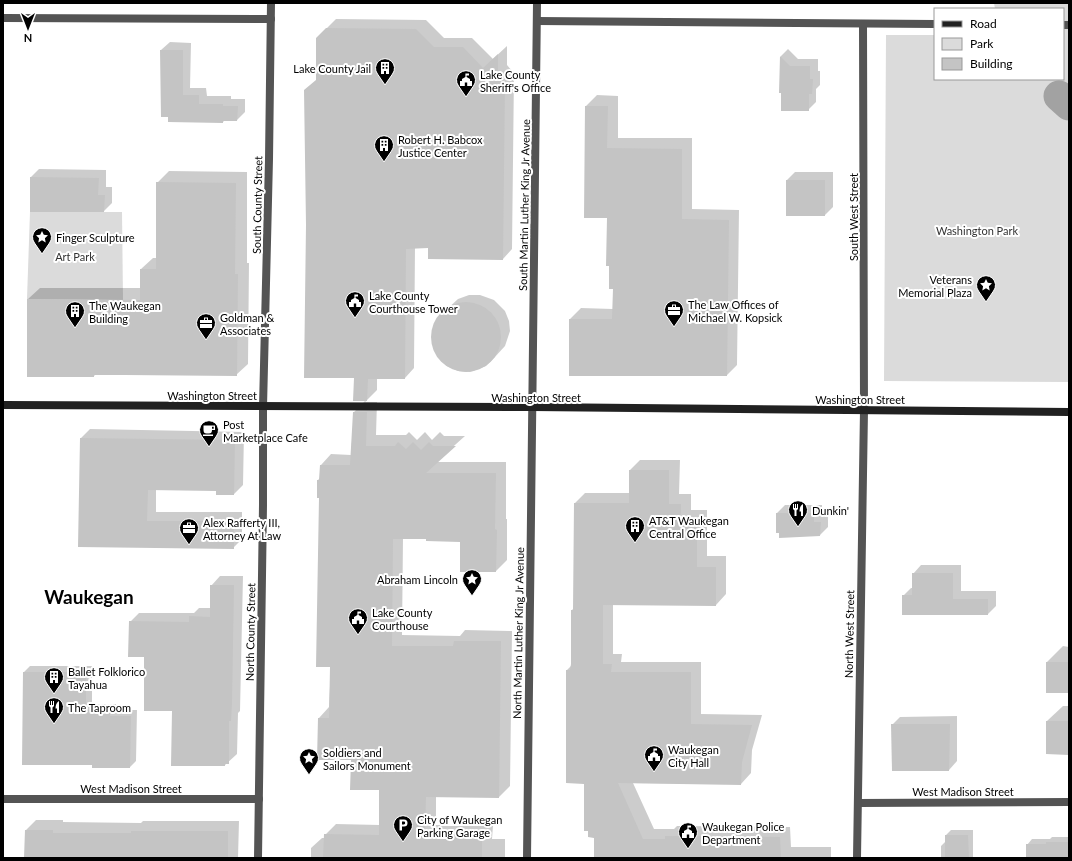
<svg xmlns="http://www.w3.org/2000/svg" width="1072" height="861" viewBox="0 0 1072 861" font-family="Lato,sans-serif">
<rect width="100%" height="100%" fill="#fff"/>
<g fill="#dbdbdb">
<polygon points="994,3 1069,3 1069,382 884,381 886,35 935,35 935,79 1063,79 1063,9 995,9"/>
<polygon points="30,212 122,212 123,300 27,299"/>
</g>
<g fill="#0003">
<polygon points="336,19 426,20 444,38 472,38 493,59 507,46 507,65 514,73 512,249 503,259 429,247 415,247 414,368 405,378 377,378 377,390 365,402 377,402 376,435 406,435 409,432 417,440 425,432 432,440 440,432 444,436 465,436 436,462 506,462 506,519 507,519 507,560 496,571 461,541 427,538 403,538 402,635 460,636 465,630 512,631 510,786 499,797 436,796 436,825 440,825 440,826 493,826 492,839 505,839 505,858 311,858 311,848 322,838 325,838 325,835 336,824 380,825 380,789 352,759 319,718 329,707 331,666 318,480 320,478 321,465 331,454 351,455 354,412 366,400 355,377 317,38"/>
<polygon points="170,42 191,43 190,88 206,88 207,96 231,96 231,99 245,99 245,112 237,120 225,120 223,122 169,121 161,50"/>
<polygon points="788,49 798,59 818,59 818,71 820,71 820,85 816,89 816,102 808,110 782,92 780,92 781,56"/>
<polygon points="597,95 618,96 618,138 692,138 692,209 739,210 737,365 727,375 570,319 581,308 613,309 614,288 608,217 586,106"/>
<polygon points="39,169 106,170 106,187 112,187 112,203 104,211 31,211 31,177"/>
<polygon points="169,171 247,172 247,263 249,263 248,364 236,375 96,374 94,376 28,299 40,288 141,288 141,269 153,258 157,258 157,183"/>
<polygon points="795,172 833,172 833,207 825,215 787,180"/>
<polygon points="469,295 480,295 494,300 505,311 509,321 510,331 505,346 494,358 486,366 470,372 458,371 447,366 439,358 433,348 433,330 437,319 445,311 458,299"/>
<polygon points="90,429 244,432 243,485 234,494 217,490 156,489 156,512 242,512 242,539 233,548 79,546 81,438"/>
<polygon points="640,460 680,460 679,494 691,494 691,510 707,510 707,556 726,556 726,594 716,605 613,604 613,654 622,654 621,662 701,662 701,714 762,715 752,750 751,773 741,784 633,783 654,829 674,829 677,826 790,827 791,847 831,847 831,858 595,858 595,837 585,783 567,782 567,670 571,666 572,610 574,608 575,503 585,493 630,493 630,470"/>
<polygon points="785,505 822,505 822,515 828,515 828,527 820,535 777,513"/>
<polygon points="1069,543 1069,594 1068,594 1068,544"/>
<polygon points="921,565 961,565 961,591 996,591 996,606 988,614 903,596 911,588 913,588 913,574"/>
<polygon points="220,576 243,576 240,711 238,713 237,754 225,765 173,710 130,622 139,613 194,613 199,608 211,608 211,586"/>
<polygon points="1063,646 1069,647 1069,692 1047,692 1047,662"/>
<polygon points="30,666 92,666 92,704 116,704 116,710 137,710 136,761 130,767 93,764 23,764 24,672"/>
<polygon points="1063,706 1069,706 1069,754 1047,721"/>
<polygon points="957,716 957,761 949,770 892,725 900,717"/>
<polygon points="36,820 63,820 63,822 141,823 143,821 239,821 238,858 25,858 26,830"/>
<polygon points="951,830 973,830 973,858 906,858 941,857 941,846 946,841 946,835"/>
<polygon points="1052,837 1069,837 1069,858 1027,858 1027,845 1032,839 1050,839"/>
</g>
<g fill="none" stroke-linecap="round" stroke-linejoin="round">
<polyline stroke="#a2a2a2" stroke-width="31" points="1059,96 1069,105"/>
</g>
<g fill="#c4c4c4">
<polygon points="326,28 416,29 434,47 463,47 483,68 498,54 498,75 505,83 503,260 428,259 428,248 406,249 405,379 368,379 367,401 353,401 354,378 304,378 306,225 304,90 316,80 316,38"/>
<polygon points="160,50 183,50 183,95 199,95 199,104 223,104 223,106 238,106 237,121 223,121 223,123 168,122 168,117 161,117"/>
<polygon points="780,56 790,66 810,66 810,79 813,79 812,94 809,94 809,111 781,111 781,93 779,93"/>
<polygon points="585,106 608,106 607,148 682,149 682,219 729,220 727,376 569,376 569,319 612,319 613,289 609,289 609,266 606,266 607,218 584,218"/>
<polygon points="30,177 99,178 98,195 105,195 104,212 30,212"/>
<rect x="786" y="180" width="39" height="36"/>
<polygon points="156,182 236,183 235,274 238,274 237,376 125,375 94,375 94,377 27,377 27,299 140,300 140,269 156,269"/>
<circle cx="466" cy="337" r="35"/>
<polygon points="353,412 367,412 366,446 395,446 398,442 406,449 413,442 421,450 429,442 433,446 456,446 426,473 496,473 495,529 497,530 496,572 460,572 460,542 426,541 426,539 393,539 392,646 453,646 454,641 501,641 499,798 426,797 425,835 430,835 430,836 482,836 482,858 323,858 324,834 379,835 379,790 350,790 351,760 317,760 318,718 329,718 330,667 316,667 319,498 317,498 317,480 319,480 320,465 350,465"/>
<polygon points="80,438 235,440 234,495 216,495 216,491 148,490 147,521 234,521 234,549 78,547"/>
<polygon points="629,470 669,470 669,504 681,504 681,520 697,520 697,567 716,567 716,606 603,605 603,664 612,664 611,672 691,672 691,724 752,725 742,762 741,785 618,783 643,839 665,839 665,836 780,837 781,858 594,858 594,838 588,837 588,831 584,831 584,784 566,783 566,670 570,670 571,664 571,610 573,610 574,503 629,503"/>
<polygon points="776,513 814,513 814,522 821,522 820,536 779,538 779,533 776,533"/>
<polygon points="912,573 953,573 953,599 988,599 988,615 902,615 902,595 912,595"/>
<polygon points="210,585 234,585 232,703 231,721 229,721 229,764 225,764 225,766 171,766 172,711 144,711 144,657 128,657 129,621 189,622 189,616 210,617"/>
<rect x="1046" y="662" width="23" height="31"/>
<polygon points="23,672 86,672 86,710 110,710 110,716 131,716 130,768 92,768 92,765 22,765"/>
<polygon points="1046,721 1069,721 1069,755 1046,754"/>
<polygon points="891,724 950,724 949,771 892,771"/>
<polygon points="25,830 53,830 53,833 131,833 131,831 228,831 228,858 24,858"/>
<polygon points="945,835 968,835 969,858 945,858"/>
<polygon points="1046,842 1069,842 1069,858 1026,858 1026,844 1046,844"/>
</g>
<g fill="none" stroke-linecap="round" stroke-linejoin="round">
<g stroke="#545454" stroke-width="8">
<polyline points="3,18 271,19"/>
<polyline points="537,21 935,24"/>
<polyline points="1063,25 1069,25"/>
<polyline points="3,799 259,799"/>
<polyline points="858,803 1069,802"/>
<polyline points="258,858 263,505 263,407 269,159 271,3"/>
<polyline points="857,858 864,410 863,24"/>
</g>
<polyline stroke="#545454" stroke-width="8" points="527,858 537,3"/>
<polyline stroke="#212121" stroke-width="8" points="3,405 532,407 1069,412"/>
</g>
<defs>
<symbol id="building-pin" viewBox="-11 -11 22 30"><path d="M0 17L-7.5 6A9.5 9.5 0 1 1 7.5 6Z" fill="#000" stroke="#fff"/><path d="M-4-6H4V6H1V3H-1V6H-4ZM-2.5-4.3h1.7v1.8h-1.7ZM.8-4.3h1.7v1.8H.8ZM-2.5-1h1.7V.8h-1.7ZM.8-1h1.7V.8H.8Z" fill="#fff"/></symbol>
<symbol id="civic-pin" viewBox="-11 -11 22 30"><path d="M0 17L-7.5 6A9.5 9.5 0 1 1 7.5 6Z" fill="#000" stroke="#fff"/><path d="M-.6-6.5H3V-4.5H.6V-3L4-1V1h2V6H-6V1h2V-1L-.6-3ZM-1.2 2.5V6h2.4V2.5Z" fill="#fff"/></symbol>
<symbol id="sight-pin" viewBox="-11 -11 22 30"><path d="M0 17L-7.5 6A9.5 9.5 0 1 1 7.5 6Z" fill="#000" stroke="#fff"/><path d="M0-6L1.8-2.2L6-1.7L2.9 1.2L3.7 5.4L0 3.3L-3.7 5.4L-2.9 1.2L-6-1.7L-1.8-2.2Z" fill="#fff"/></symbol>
<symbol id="office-pin" viewBox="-11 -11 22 30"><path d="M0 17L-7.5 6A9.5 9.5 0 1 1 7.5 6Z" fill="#000" stroke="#fff"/><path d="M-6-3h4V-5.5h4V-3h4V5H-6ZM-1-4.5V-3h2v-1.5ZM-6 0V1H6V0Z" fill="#fff"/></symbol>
<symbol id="cafe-pin" viewBox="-11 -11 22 30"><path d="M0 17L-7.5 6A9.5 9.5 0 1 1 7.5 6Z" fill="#000" stroke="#fff"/><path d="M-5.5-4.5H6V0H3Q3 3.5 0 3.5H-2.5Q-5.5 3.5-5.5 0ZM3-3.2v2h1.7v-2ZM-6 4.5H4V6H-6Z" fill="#fff"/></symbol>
<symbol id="restaurant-pin" viewBox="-11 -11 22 30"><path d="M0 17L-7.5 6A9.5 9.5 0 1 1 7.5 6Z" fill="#000" stroke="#fff"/><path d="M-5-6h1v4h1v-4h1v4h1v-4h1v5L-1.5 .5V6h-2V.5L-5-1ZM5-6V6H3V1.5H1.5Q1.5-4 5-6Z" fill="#fff"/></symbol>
<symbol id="parking-pin" viewBox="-11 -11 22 30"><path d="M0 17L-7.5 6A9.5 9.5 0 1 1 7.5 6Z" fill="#000" stroke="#fff"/><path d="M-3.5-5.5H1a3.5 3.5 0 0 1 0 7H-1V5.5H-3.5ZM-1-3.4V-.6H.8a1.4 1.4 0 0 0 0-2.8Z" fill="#fff"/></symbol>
</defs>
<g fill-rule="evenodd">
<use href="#building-pin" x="374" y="57" width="22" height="30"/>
<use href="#civic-pin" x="455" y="69" width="22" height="30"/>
<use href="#building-pin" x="373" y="134" width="22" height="30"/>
<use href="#sight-pin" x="31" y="226" width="22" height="30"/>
<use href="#sight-pin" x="975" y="274" width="22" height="30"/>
<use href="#civic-pin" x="344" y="290" width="22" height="30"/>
<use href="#office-pin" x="663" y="299" width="22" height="30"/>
<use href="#building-pin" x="64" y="300" width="22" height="30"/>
<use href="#office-pin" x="195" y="312" width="22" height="30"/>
<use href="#cafe-pin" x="198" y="419" width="22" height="30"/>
<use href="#restaurant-pin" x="787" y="499" width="22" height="30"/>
<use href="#building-pin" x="624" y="515" width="22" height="30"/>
<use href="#office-pin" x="178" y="517" width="22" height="30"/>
<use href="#sight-pin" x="461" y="568" width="22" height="30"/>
<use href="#civic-pin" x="347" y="607" width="22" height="30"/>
<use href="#building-pin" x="43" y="666" width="22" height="30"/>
<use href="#restaurant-pin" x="43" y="696" width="22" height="30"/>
<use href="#civic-pin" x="643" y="744" width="22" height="30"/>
<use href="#sight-pin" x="298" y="747" width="22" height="30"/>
<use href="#parking-pin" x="392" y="814" width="22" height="30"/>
<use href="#civic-pin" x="677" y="821" width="22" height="30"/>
</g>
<g text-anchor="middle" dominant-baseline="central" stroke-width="4" stroke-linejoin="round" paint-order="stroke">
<g font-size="11" fill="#000" stroke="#fff" text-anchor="start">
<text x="371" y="68" text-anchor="end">Lake County Jail</text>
<text x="480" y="74">Lake County<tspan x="480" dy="13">Sheriff's Office</tspan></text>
<text x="398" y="139">Robert H. Babcox<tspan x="398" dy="13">Justice Center</tspan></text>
<text x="56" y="237">Finger Sculpture</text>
<text x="972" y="279" text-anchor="end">Veterans<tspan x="972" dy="13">Memorial Plaza</tspan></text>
<text x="369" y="295">Lake County<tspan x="369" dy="13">Courthouse Tower</tspan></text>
<text x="688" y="304">The Law Offices of<tspan x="688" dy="13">Michael W. Kopsick</tspan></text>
<text x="89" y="305">The Waukegan<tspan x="89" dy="13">Building</tspan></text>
<text x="220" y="317">Goldman &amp;<tspan x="220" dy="13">Associates</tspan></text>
<text x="223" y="424">Post<tspan x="223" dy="13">Marketplace Cafe</tspan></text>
<text x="812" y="510">Dunkin'</text>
<text x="649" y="520">AT&amp;T Waukegan<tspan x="649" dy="13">Central Office</tspan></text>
<text x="203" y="522">Alex Rafferty III,<tspan x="203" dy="13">Attorney At Law</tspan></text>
<text x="458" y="579" text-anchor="end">Abraham Lincoln</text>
<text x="372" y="612">Lake County<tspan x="372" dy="13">Courthouse</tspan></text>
<text x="68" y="671">Ballet Folklorico<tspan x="68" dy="13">Tayahua</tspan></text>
<text x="68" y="707">The Taproom</text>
<text x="668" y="749">Waukegan<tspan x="668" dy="13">City Hall</tspan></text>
<text x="323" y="752">Soldiers and<tspan x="323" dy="13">Sailors Monument</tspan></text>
<text x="417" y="819">City of Waukegan<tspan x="417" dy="13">Parking Garage</tspan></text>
<text x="702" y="826">Waukegan Police<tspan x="702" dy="13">Department</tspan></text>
</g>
<g font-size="11" fill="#000" stroke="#fff">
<text transform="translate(257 205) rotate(-89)">South County Street</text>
<text transform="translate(524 205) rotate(-89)">South Martin Luther King Jr Avenue</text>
<text transform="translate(853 217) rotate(-90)">South West Street</text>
<text x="212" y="395">Washington Street</text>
<text x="536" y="397">Washington Street</text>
<text x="860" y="399">Washington Street</text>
<text transform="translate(250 632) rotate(-89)">North County Street</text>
<text transform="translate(518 633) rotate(-89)">North Martin Luther King Jr Avenue</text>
<text transform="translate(849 634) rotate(-89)">North West Street</text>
<text x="131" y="788">West Madison Street</text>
<text x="963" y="791">West Madison Street</text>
</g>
<g font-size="11" fill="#323232" stroke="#fff">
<text x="977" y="230">Washington Park</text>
<text x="75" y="256">Art Park</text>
</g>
<g font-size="19" font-weight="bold" fill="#000" stroke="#fff">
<text x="89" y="596">Waukegan</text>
</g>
</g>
<rect width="1072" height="861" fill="none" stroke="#000000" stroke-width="8"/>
<rect x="934" y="8" width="130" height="72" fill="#ffffff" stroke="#999999"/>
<rect x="942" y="21" width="20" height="6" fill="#212121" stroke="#999999"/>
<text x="970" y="28" font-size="12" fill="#000000">Road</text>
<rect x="942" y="38" width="20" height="12" fill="#dbdbdb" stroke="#999999"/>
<text x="970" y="48" font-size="12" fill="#000000">Park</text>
<rect x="942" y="58" width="20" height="12" fill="#c4c4c4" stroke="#999999"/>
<text x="970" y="68" font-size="12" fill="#000000">Building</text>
<g transform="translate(28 28) rotate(180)" stroke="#ffffff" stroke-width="3" paint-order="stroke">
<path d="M0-3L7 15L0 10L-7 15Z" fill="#000000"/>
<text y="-6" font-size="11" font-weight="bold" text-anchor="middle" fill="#000000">N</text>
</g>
</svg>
